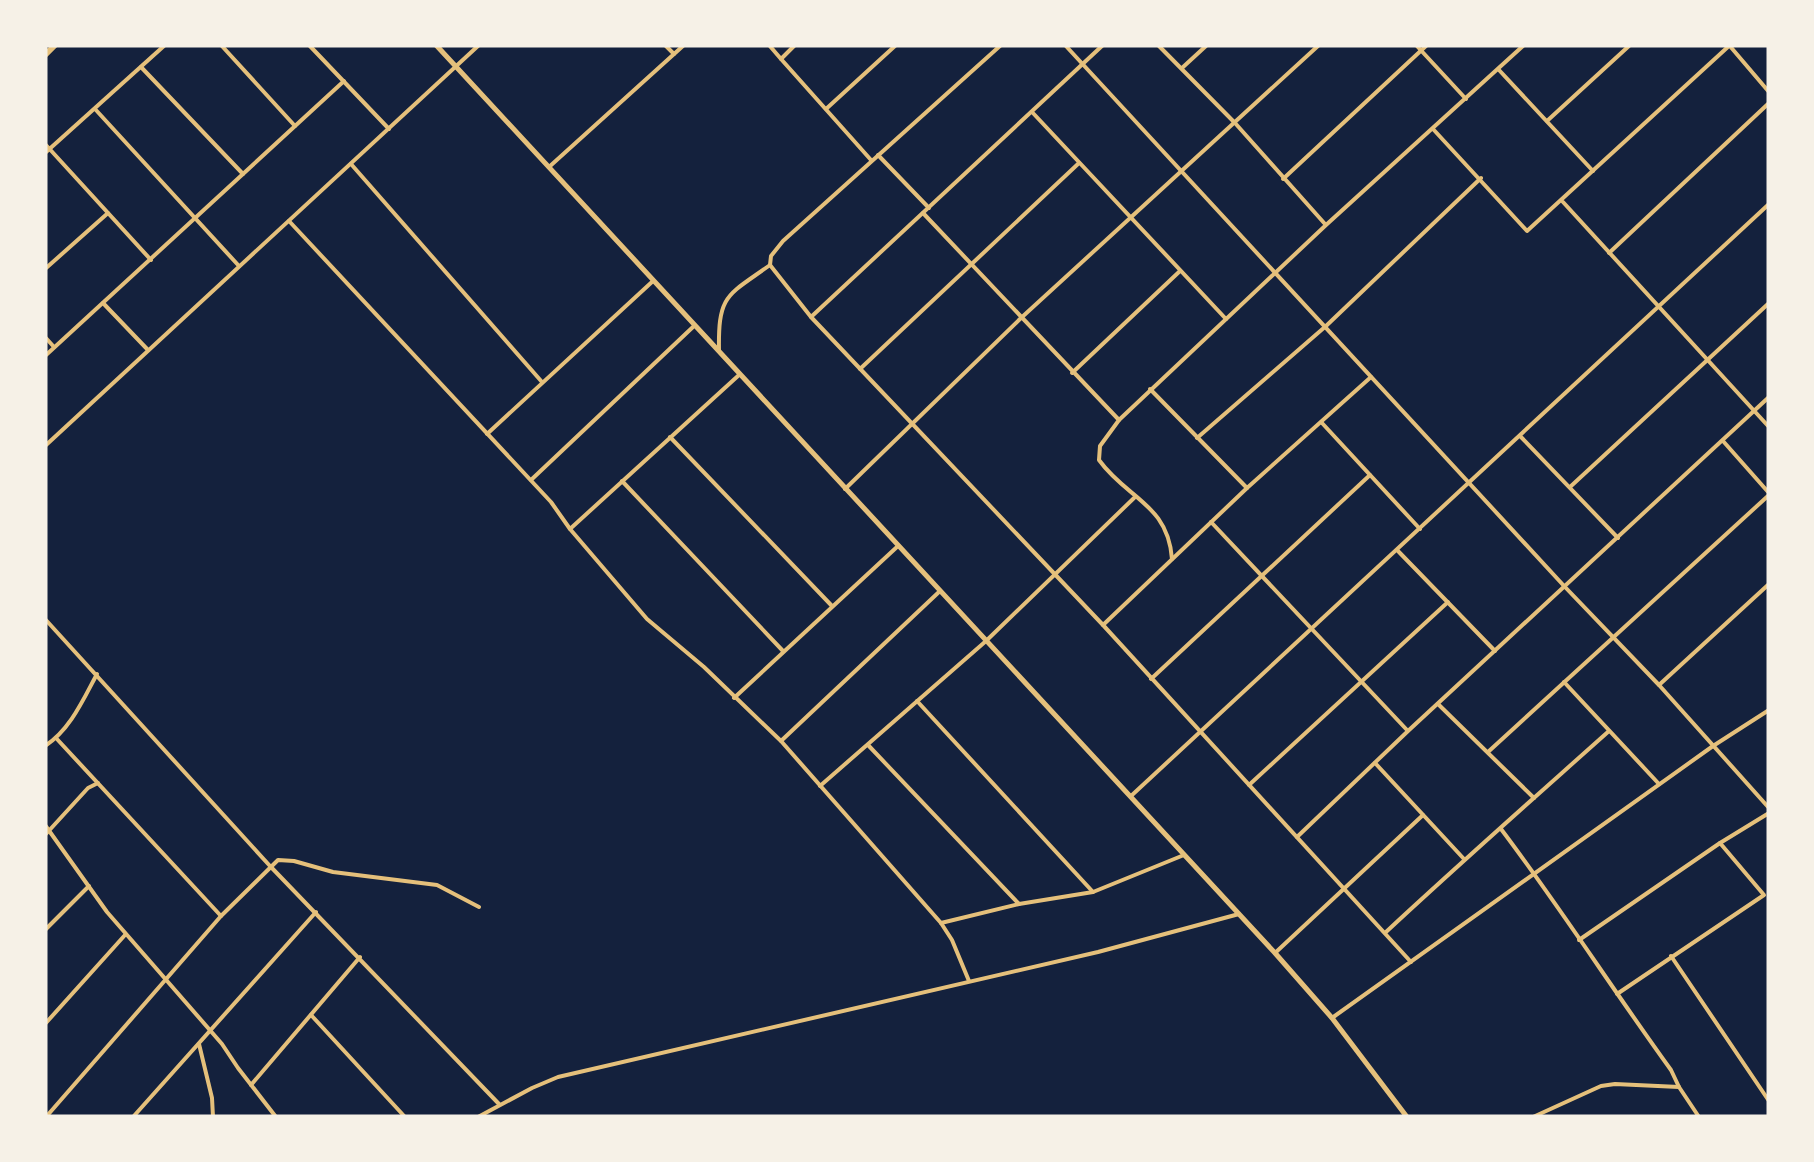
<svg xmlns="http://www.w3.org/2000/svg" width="1814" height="1162" viewBox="0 0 1814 1162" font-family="'Space Grotesk',sans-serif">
<rect width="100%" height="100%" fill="#14213d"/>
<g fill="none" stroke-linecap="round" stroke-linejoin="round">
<g stroke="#e5c07b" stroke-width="4">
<polyline points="221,45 295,126"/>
<polyline points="309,45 389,129"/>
<polyline points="665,45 674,54"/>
<polyline points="769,45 781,59 795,45"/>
<polyline points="1065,45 1565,587 1659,685 1769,808"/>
<polyline points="1158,45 1235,123 1325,224"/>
<polyline points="1416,45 1466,99"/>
<polyline points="1729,45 1769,92"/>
<polyline points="781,59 871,160"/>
<polyline points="141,67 243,174"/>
<polyline points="1182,68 1207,45"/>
<polyline points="1499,70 1593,171"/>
<polyline points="95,109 239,266"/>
<polyline points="826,109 896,45"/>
<polyline points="1032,112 1226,319"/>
<polyline points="1547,121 1630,45"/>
<polyline points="1433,129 1527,231 1730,45"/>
<polyline points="45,144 151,260"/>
<polyline points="45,153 165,45"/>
<polyline points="878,155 929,208"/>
<polyline points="351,164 542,382"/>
<polyline points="549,167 684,45"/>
<polyline points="1283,179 1427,45"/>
<polyline points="1563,202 1769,427"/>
<path d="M 923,213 L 1119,420 L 1100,446 L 1099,460 C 1127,499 1168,504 1172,559"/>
<polyline points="289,221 551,502 570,529 647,619 704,667 781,741 941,923 952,940 969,981"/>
<polyline points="1609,253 1769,103"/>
<polyline points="770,265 811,317 1103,625 1411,962"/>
<polyline points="45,269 108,213"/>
<polyline points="103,303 148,350"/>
<polyline points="811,317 1103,45"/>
<polyline points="45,337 54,347"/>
<path d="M 719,351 C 718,294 727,296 770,265 L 771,256 L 783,241 L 1001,45"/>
<polyline points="45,356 344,81"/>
<polyline points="860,369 1079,163"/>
<polyline points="1072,373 1180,271"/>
<polyline points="1150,389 1247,488"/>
<polyline points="1119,420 1326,225 1524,45"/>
<polyline points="1322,423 1420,529"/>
<polyline points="487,434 653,281"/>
<polyline points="670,437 832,606"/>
<polyline points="1521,437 1618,538"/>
<polyline points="1197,438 1326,326 1481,178"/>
<polyline points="1723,441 1769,493"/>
<polyline points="45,446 479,45"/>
<polyline points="531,480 694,326"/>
<polyline points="622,481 783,651"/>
<polyline points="1570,487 1769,303"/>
<polyline points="845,489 1021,318 1319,45"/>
<polyline points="1211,522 1407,730"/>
<polyline points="570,529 739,375"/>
<polyline points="1398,551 1495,651"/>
<polyline points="45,619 270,866 499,1104"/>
<polyline points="1103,625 1247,488 1371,377"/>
<polyline points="1151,679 1370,475"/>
<polyline points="1564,682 1659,784"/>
<polyline points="1659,685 1769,584"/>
<polyline points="734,698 898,546"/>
<polyline points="917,701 1093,892"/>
<polyline points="1438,704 1534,798"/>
<polyline points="56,738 221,916"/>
<polyline points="781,741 940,591"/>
<polyline points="868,745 1019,904"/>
<path d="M 45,746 C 70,730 83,700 97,674"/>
<polyline points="1488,752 1769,495"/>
<polyline points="1375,763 1464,859"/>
<polyline points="1249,785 1448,602"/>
<polyline points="820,786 986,641 1134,498"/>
<polyline points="1131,796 1769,204"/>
<polyline points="45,825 107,912 222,1044 238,1068 276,1117"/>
<path d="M 1501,829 C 1560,907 1613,990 1671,1070 L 1679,1087 L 1699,1117"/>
<polyline points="45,835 88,788 98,783"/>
<polyline points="1297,837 1408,731 1769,397"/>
<polyline points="941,923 1019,904 1093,892 1184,855"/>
<polyline points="45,930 89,886"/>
<path d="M 1386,932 C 1459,864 1534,798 1609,731"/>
<polyline points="1579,940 1720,843 1769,813"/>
<polyline points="1275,953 1423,815"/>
<polyline points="1671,956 1769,1101"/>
<polyline points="1617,994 1764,895 1720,843"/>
<polyline points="311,1015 405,1117"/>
<polyline points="1332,1018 1713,746 1769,710"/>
<polyline points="45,1024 125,935"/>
<polyline points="199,1044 212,1098 213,1117"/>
<polyline points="251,1085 360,957"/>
<polyline points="46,1117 221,916 278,860 294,861 333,872 437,885 479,907"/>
<polyline points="133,1117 316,912"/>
<polyline points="478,1117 532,1088 558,1077 1098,952 1239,914"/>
<polyline points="1533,1117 1601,1086 1615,1084 1679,1087"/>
</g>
<polyline stroke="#e5c07b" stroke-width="5" points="436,45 1275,953 1332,1018 1407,1117"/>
<polyline stroke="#e5c07b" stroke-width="6" points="45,55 55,45"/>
</g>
<rect width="1814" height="1162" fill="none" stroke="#f6f1e7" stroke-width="95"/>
</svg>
